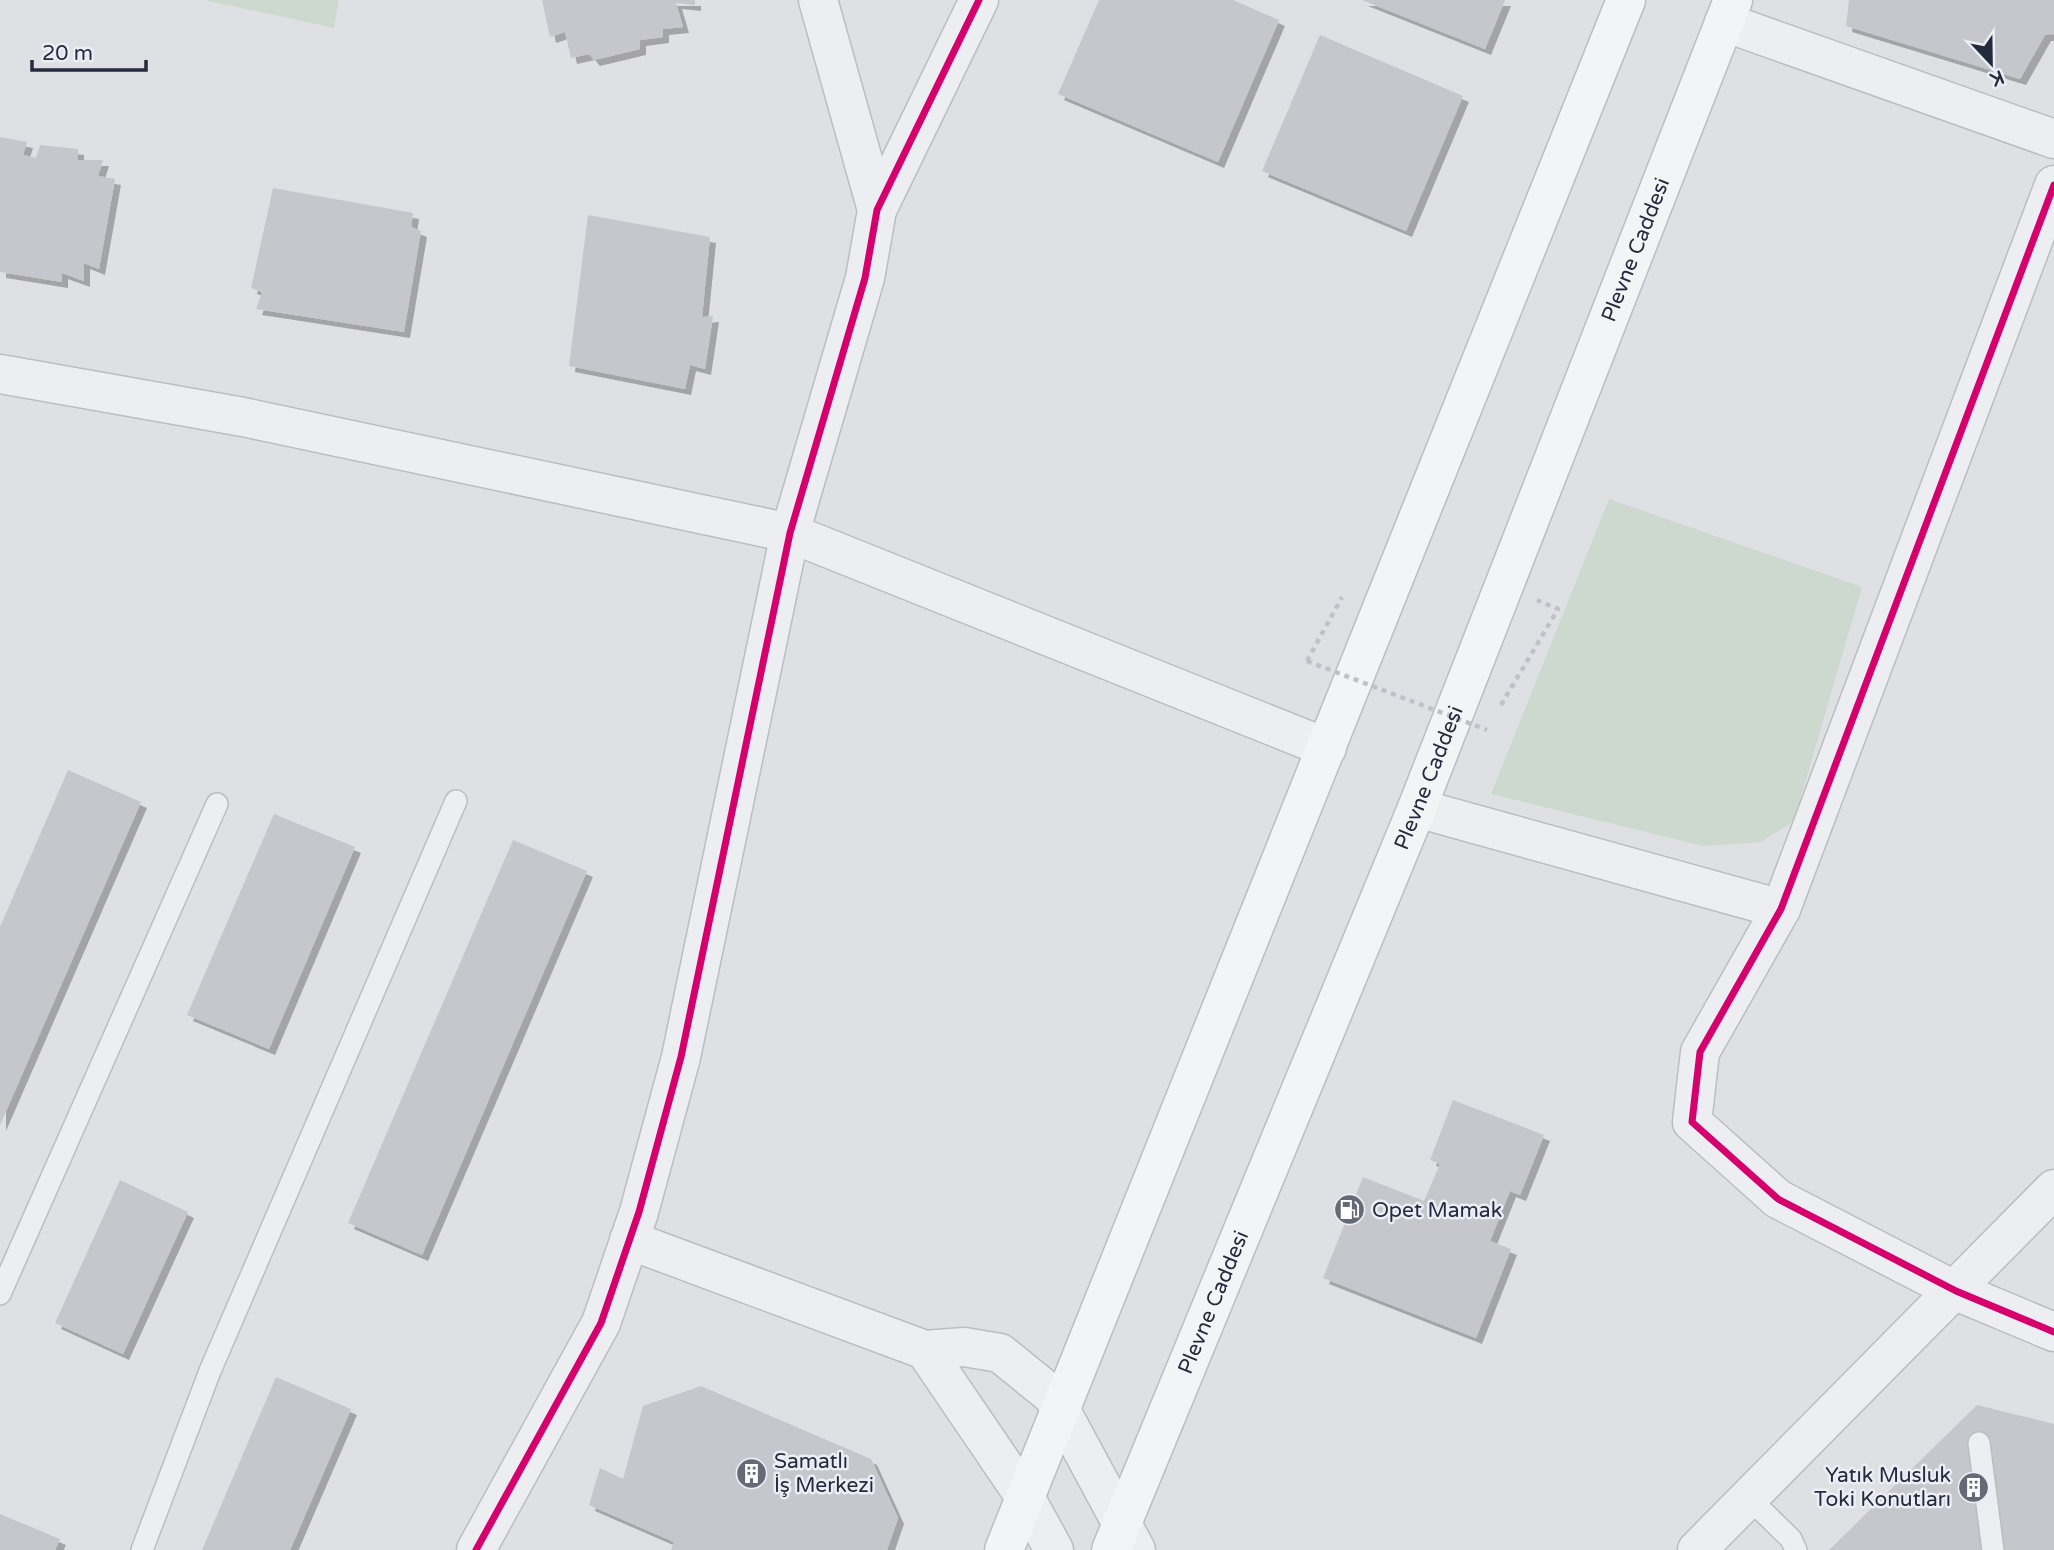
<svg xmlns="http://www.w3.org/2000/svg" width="2054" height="1550" viewBox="0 0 2054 1550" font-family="'Varela Round',sans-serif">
<defs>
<filter id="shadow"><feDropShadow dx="6" dy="6" stdDeviation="0" flood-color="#0004"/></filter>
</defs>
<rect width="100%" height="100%" fill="#dfe0e4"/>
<g fill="#cdd8ce">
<polygon points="204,0 339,0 334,28"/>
<polygon points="1609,499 1862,587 1794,821 1761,842 1703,846 1491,794"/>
</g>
<g fill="#c6c7cc" filter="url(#shadow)">
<polygon points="542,0 695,0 695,5 676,3 683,27 663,29 663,37 640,40 640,49 594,60 589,54 571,58 565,32 550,37"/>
<polygon points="1099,0 1233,0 1279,20 1218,162 1058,94"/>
<polygon points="1362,0 1505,0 1485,49"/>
<polygon points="1849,0 2054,0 2054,34 2045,35 2020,79 1846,26"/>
<polygon points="1320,35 1463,96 1406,231 1262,171"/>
<polygon points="0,137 27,142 23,155 36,158 40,145 78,149 78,160 103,160 98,176 115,179 99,269 84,263 84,281 62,273 62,282 0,272"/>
<polygon points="273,188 413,213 411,227 421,231 404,332 256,309 262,292 251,288"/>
<polygon points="588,215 710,237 702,317 713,316 705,369 690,365 685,389 569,366"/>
<polygon points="68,770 141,802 0,1125 0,927"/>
<polygon points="274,814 355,847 269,1049 187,1015"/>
<polygon points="513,840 587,871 422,1255 348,1223"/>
<polygon points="1453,1100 1544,1135 1520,1195 1510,1191 1490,1241 1511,1249 1476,1338 1323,1278 1363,1177 1424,1201 1440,1164 1430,1160"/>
<polygon points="120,1180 188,1212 123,1354 55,1323"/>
<polygon points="276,1377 351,1409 290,1550 202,1550"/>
<polygon points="701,1386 871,1459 898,1518 887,1550 671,1550 674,1542 589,1505 600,1468 623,1479 643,1406"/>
<polygon points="1977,1405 2054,1424 2054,1550 1829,1550"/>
<polygon points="0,1514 60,1539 55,1550 0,1550"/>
</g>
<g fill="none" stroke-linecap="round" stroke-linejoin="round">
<defs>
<g id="lane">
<polyline points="0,1294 217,804"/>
<polyline points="1979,1443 1993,1550"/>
<polyline points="1749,1498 1791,1539 1796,1550"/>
<polyline points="142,1550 210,1371 456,801"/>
</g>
<g id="street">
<polyline points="818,0 877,210"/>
<polyline points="1724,22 2054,139"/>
<polyline points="2054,185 1781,909 1700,1052 1692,1122 1778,1199 1956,1291 2054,1332"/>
<polyline points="0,374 243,417 790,533 1327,748"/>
<polyline points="1417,808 1781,909"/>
<polyline points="629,1240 925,1350 964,1347 1000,1353 1053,1396 1136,1550"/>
<polyline points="925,1350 1025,1497 1054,1550"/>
<polyline points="476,1550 601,1323 639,1212 681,1057 790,533 865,278 877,210 979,0"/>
<polyline points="1697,1550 2054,1189"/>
</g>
<g id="primary">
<polyline points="1004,1550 1626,0"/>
<path id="s1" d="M 1111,1550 L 1417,808 L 1733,0"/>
</g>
</defs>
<use href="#lane" stroke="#bcbdc1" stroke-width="24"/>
<use href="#street" stroke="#bcbdc1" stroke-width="41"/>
<use href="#primary" stroke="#babdc2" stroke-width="41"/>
<g stroke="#c0c1c7" stroke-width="4.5" stroke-dasharray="5 5" stroke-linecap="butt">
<polyline points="1307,661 1342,597"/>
<polyline points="1501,705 1558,609 1537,600"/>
</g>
<use href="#lane" stroke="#edeef1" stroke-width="21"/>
<use href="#street" stroke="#edeef1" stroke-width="38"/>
<use href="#primary" stroke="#f3f4f5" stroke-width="38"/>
<polyline stroke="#c0c1c7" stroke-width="4.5" stroke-dasharray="5 5" stroke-linecap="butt" points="1307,661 1487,730"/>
<defs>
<g id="cycleway">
<polyline points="2054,185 1781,909 1700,1052 1692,1122 1778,1199 1956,1291 2054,1332"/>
<polyline points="476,1550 601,1323 639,1212 681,1057 790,533 865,278 877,210 979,0"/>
</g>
</defs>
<use href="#cycleway" stroke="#ebeef5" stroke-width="11"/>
<use href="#cycleway" stroke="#d6006c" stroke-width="7"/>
</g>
<defs>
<symbol id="fuel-disc" viewBox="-11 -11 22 22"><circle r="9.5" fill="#666a77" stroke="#ebeef5"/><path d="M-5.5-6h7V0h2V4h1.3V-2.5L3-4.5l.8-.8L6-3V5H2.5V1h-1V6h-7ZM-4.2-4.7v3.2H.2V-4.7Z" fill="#fff"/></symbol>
<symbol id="building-disc" viewBox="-11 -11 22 22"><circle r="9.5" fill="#666a77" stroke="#ebeef5"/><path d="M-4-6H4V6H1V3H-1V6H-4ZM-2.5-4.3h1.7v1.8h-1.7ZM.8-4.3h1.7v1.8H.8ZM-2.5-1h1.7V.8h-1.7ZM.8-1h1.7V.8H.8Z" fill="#fff"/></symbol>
</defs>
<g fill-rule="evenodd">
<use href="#fuel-disc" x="1332" y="1192" width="35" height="35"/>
<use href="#building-disc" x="734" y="1456" width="35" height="35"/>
<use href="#building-disc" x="1956" y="1470" width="35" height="35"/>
</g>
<g text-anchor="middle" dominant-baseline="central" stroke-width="5" stroke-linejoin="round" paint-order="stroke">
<g font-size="21" fill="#252b3d" stroke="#ebeef5">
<text stroke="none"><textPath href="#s1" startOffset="1402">Plevne Caddesi</textPath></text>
<text stroke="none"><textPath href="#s1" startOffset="835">Plevne Caddesi</textPath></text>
<text stroke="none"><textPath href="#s1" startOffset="268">Plevne Caddesi</textPath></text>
</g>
<g font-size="21" fill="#252b3d" stroke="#ebeef5" text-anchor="start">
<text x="1372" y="1210">Opet Mamak</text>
<text x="774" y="1461">Samatlı<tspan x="774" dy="24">İş Merkezi</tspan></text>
<text x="1951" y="1475" text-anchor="end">Yatık Musluk<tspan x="1951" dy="24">Toki Konutları</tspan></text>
</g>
</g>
<g transform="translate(1991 63) rotate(158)" stroke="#ebeef5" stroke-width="5" paint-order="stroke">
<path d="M0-5L12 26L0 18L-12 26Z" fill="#252b3d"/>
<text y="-10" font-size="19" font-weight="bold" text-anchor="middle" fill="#252b3d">K</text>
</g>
<path d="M32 60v10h114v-10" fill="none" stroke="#252b3d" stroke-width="3.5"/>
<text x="42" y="60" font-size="21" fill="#252b3d" stroke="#ebeef5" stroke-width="5" paint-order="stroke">20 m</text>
</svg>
